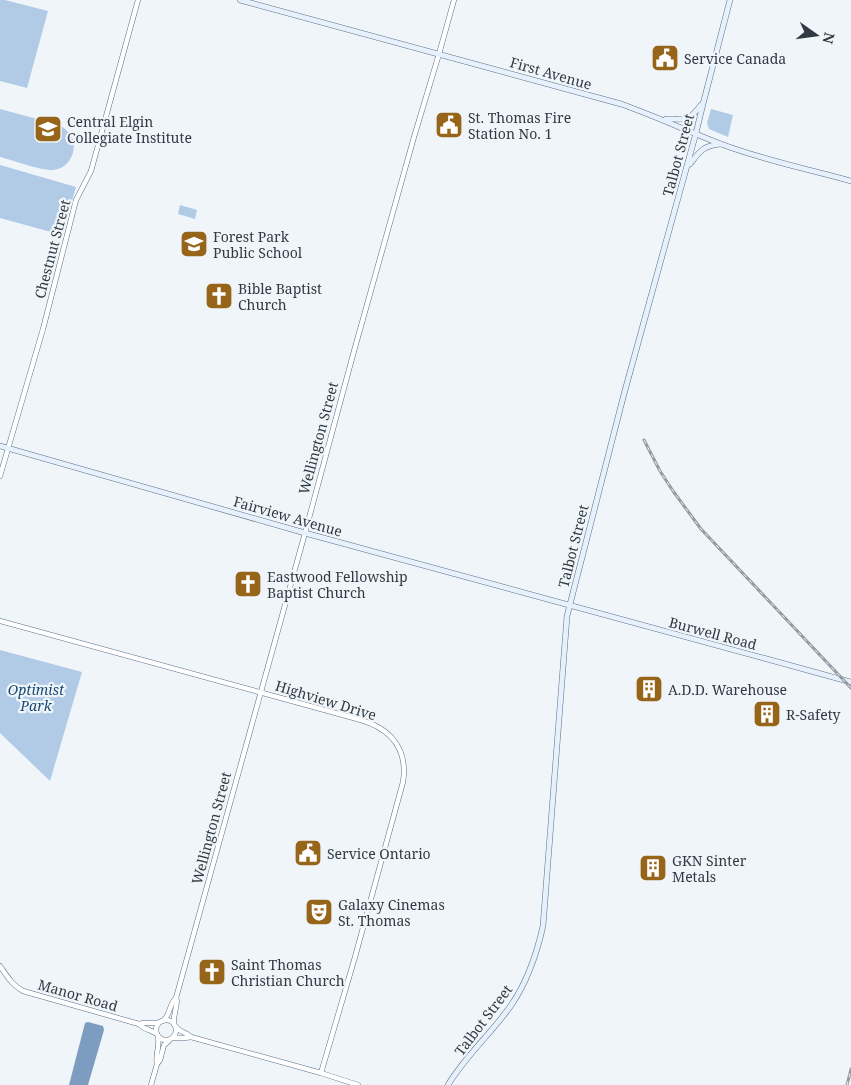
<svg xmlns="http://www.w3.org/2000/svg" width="851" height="1085" viewBox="0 0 851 1085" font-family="'Noto Serif',serif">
<rect width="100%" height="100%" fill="#f0f5fa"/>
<g fill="#b1cbe7">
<polygon points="0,0 5,0 48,11 27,88 0,81"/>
<path d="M 0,109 L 60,125 C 64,128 68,131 71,135 C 79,150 69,169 53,170 C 42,171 12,160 0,157 Z"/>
<polygon points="711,109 733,115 728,137 709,129 707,123"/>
<polygon points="0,165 76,187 62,235 0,218"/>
<polygon points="180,205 197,210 195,219 178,214"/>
<polygon points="0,650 82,672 50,781 0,733"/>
</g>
<polygon fill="#7c9dc0" points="88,1022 103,1026 104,1030 88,1085 69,1085 85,1023"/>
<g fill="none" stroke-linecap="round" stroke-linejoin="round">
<defs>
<g id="tertiary">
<polyline points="0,476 43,329 76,200 91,171 138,0"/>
<path d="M 0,621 L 361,720 C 391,729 408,749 403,782 L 355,957 L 321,1073"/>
<path d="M 0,966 C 7,976 12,985 23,991 L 139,1024 C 143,1029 151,1030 157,1034"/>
<circle cx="166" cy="1030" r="10"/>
<path d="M 163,1021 C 171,1014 169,1004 176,998 L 305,533 L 354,351 L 414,137 L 439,54 L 454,0"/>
<path d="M 139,1024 C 146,1021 152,1025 160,1022"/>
<polyline points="174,1024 174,1018 177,1001 176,998"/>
<path d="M 176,1027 C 181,1033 186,1032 191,1037 L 321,1073 L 358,1085"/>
<path d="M 173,1038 C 179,1037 186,1039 191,1037"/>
<path d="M 157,1064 C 155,1055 160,1046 158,1037"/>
<polyline points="151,1085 157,1064 160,1060 164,1045 169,1041"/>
</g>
<g id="secondary">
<path d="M 240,0 L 621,104 C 655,116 687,131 721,144 C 763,160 808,169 851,181"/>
<path d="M 666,119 C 686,119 688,122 701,105"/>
<path d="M 690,164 C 700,151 703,146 720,144"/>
<polyline points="0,446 305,533 851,682"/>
<path d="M 448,1085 C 466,1055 493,1032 512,1004 C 528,980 537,953 543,926 L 567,616 L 624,394 L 696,133 L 703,104 L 730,0"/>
</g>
</defs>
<use href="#tertiary" stroke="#5a6f84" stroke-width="5.5"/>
<use href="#secondary" stroke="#5a6f84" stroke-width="6"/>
<use href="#tertiary" stroke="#fff" stroke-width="4.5"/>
<use href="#secondary" stroke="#e6f1fd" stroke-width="5"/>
<defs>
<g id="rail">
<polyline points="644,440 660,471 673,491 701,529 851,688"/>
<polyline points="847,1085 851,1069"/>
</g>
</defs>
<use href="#rail" stroke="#9299a0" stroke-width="3"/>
<use href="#rail" stroke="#f0f5fa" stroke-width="1" stroke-dasharray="4" stroke-linecap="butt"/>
</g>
<defs>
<symbol id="civic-square" viewBox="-11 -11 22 22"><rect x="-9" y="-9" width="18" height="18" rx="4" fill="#976519" stroke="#f0f5fa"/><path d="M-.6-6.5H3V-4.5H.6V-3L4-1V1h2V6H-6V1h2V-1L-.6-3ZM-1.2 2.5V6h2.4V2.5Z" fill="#fff"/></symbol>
<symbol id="school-square" viewBox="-11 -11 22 22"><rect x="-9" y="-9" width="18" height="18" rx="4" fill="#976519" stroke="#f0f5fa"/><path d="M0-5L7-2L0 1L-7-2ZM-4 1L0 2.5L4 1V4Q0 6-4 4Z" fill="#fff"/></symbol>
<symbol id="church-square" viewBox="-11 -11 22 22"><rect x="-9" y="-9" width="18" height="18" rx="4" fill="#976519" stroke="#f0f5fa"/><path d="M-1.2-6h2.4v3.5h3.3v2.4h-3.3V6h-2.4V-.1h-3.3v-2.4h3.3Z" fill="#fff"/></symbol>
<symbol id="building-square" viewBox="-11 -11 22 22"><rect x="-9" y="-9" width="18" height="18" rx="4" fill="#976519" stroke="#f0f5fa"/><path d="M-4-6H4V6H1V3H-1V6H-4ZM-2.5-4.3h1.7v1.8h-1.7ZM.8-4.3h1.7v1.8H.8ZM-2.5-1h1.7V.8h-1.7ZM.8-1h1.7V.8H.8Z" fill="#fff"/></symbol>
<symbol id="theatre-square" viewBox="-11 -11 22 22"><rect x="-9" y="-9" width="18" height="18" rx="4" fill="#976519" stroke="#f0f5fa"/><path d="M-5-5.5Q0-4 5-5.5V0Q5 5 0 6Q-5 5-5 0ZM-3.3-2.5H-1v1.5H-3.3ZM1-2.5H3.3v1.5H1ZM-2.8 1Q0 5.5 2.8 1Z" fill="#fff"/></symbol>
</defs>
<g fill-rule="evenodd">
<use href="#civic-square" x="649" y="42" width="32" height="32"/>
<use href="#civic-square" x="433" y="109" width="32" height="32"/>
<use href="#school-square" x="32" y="113" width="32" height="32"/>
<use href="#school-square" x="178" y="228" width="32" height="32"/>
<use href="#church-square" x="203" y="280" width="32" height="32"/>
<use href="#church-square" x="232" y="568" width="32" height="32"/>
<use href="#building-square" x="633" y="673" width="32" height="32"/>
<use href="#building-square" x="751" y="698" width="32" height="32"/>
<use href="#civic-square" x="292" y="837" width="32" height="32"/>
<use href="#building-square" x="637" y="852" width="32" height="32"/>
<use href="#theatre-square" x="303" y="896" width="32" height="32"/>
<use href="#church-square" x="196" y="956" width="32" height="32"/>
</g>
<g text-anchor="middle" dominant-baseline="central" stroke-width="4.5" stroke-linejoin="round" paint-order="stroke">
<g font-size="14" fill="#313a44" stroke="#f0f5fa" text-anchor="start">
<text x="684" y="58">Service Canada</text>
<text x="468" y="117">St. Thomas Fire<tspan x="468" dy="16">Station No. 1</tspan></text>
<text x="67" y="121">Central Elgin<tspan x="67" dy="16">Collegiate Institute</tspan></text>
<text x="213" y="236">Forest Park<tspan x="213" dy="16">Public School</tspan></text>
<text x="238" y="288">Bible Baptist<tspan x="238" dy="16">Church</tspan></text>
<text x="267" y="576">Eastwood Fellowship<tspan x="267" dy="16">Baptist Church</tspan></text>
<text x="668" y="689">A.D.D. Warehouse</text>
<text x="786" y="714">R-Safety</text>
<text x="327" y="853">Service Ontario</text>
<text x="672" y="860">GKN Sinter<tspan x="672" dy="16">Metals</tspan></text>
<text x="338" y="904">Galaxy Cinemas<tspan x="338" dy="16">St. Thomas</tspan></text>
<text x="231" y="964">Saint Thomas<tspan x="231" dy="16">Christian Church</tspan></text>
</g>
<g font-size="14" fill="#313a44" stroke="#f0f5fa">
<text transform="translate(551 73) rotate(16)">First Avenue</text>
<text transform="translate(678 155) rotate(-75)">Talbot Street</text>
<text transform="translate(52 249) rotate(-75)">Chestnut Street</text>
<text transform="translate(318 438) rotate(-75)">Wellington Street</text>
<text transform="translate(288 516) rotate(16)">Fairview Avenue</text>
<text transform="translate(573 546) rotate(-76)">Talbot Street</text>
<text transform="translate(713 633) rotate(15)">Burwell Road</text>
<text transform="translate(326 700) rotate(17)">Highview Drive</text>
<text transform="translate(211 828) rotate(-75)">Wellington Street</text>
<text transform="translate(78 995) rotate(16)">Manor Road</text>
<text transform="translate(483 1020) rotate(-53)">Talbot Street</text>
</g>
<g font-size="14" font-style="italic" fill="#164875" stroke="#f0f5fa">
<text x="36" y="689">Optimist<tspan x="36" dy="16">Park</tspan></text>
</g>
</g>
<g transform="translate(816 35) rotate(104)" stroke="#f0f5fa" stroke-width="4" paint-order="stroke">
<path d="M0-4L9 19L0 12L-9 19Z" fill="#313a44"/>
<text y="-8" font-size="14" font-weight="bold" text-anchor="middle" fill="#313a44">N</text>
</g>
</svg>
